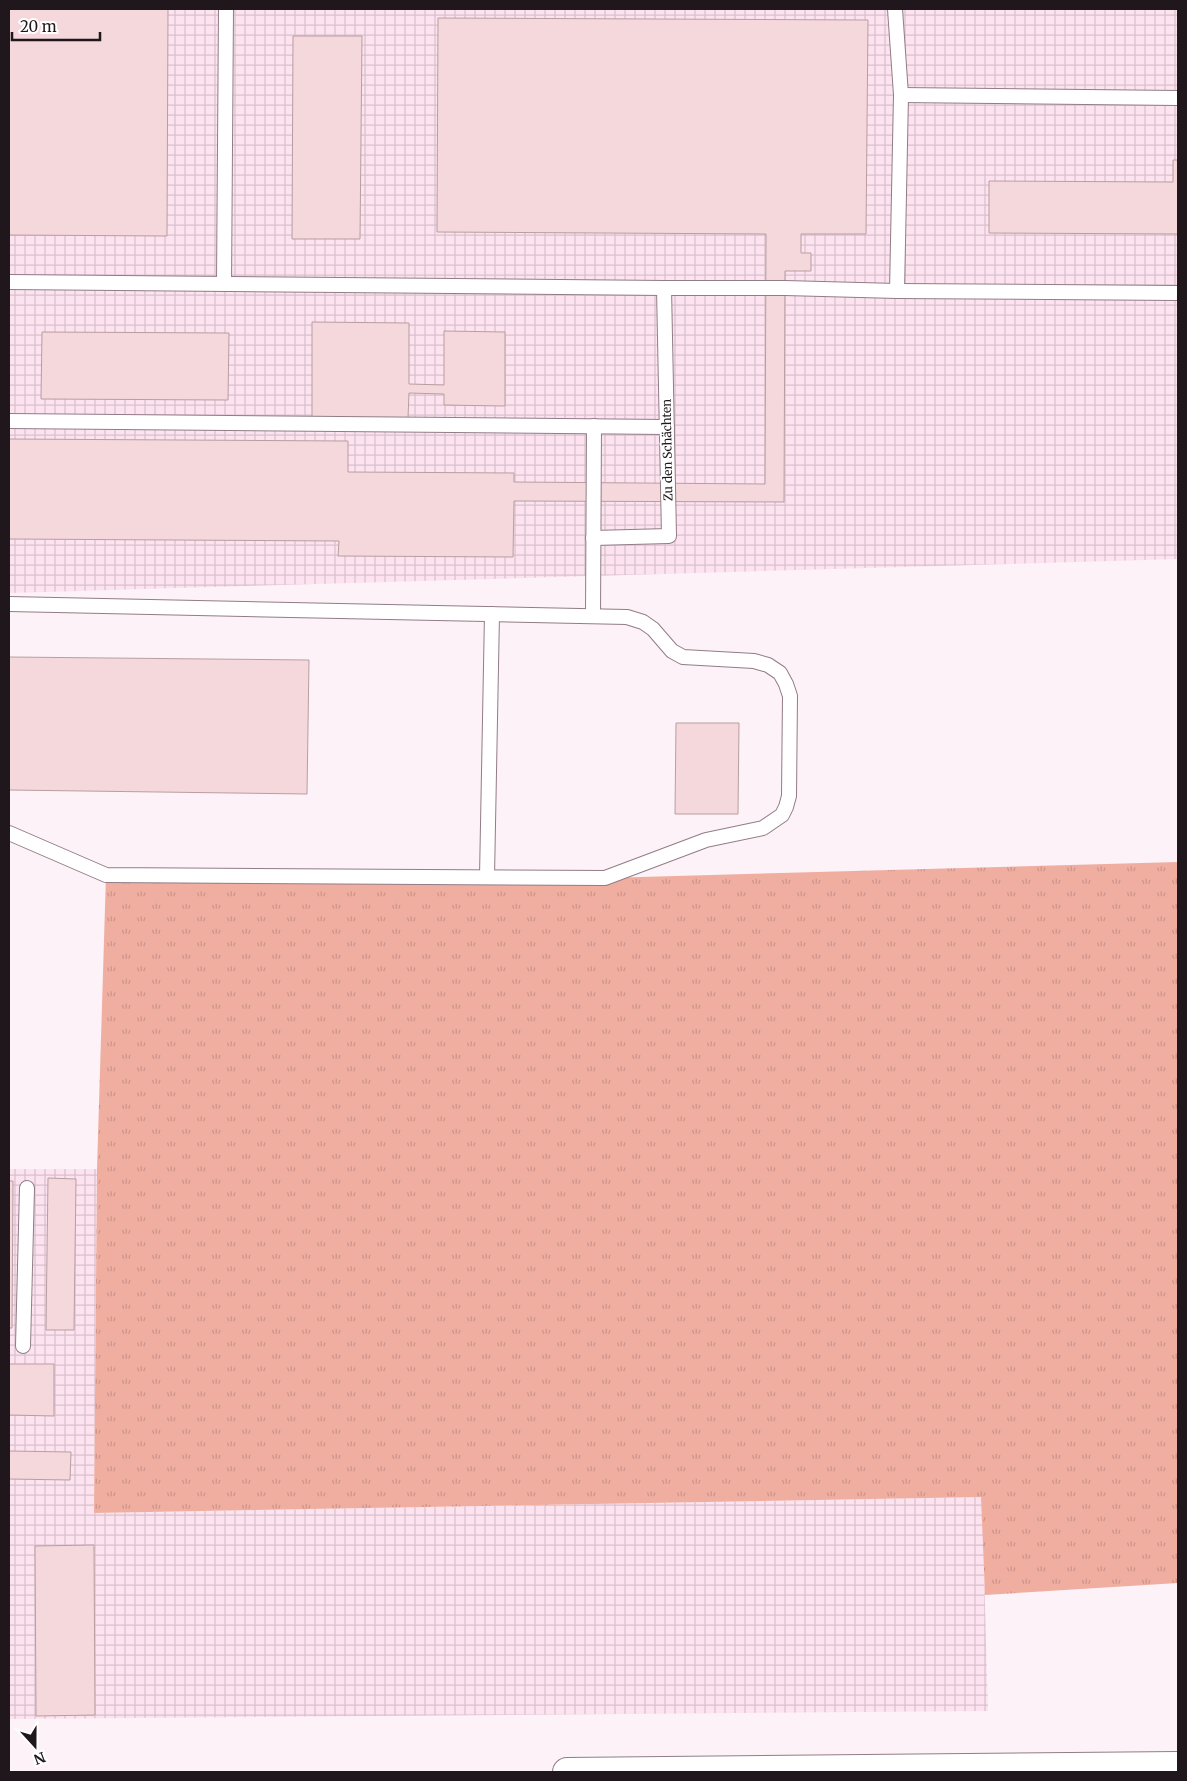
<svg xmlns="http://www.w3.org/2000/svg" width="1187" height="1781" viewBox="0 0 1187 1781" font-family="Merriweather,serif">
<defs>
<pattern id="industrial-grid" width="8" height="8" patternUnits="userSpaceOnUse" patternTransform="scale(1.25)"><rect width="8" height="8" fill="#fde2f0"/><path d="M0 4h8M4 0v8" fill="none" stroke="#d8c1cd"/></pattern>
<pattern id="grass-tufts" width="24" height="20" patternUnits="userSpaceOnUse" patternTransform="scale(1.25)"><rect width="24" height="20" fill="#f0aea1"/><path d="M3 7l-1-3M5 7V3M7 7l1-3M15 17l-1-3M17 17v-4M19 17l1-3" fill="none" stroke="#cd958a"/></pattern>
</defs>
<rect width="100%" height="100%" fill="#fcf2f7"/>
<g fill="url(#industrial-grid)">
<polygon points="9,9 1178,9 1178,559 9,593"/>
<polygon points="9,1169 97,1169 94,1513 982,1497 988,1711 9,1719"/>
</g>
<polygon fill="url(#grass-tufts)" points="1178,862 1178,1583 985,1595 981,1497 94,1513 97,1169 106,875 605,878"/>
<g fill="#f4d8db" stroke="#b99ea1">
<polygon points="9,9 168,9 167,236 9,235"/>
<polygon points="438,18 868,20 866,234 801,234 801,253 811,253 811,271 785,271 784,502 514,501 513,557 338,556 339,541 9,539 9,439 348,441 348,472 514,473 514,482 765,484 766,234 437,232"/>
<polygon points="293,36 362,36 360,239 292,239"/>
<polygon points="1173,160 1178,160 1178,234 989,233 989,181 1173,182"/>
<polygon points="312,322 409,323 409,384 444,385 444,331 505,332 505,406 444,405 444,394 409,393 408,418 312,417"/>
<polygon points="42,332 229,333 228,400 41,399"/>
<polygon points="9,657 309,660 307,794 9,790"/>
<polygon points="676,723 739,723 738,814 675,814"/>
<polygon points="48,1178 76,1179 74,1330 46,1330"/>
<polygon points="9,1181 13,1181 12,1328 9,1328"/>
<polygon points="9,1364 54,1364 54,1416 9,1415"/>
<polygon points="9,1451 71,1452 70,1480 9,1479"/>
<polygon points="94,1545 95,1715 36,1716 35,1546"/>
</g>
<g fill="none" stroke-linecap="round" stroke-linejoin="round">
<defs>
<g id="lane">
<polyline points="895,9 901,95 897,291"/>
<polyline points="901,95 1178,98"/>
<polyline points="9,282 664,288 785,288 897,291 1178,293"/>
<polyline points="224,284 226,9"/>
<polyline points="9,421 667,427"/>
<polyline points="593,538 669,536 664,288"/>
<polyline points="9,604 627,617 643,622 653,629 672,651 683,657 754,661 768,665 780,673 786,684 790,696 789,796 786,807 782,815 763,828 706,840 605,878 106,875 9,833"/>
<polyline points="593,616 594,426"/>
<polyline points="487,877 492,614"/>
<polyline points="23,1346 27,1188"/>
</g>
<polyline id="secondary" points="567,1772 1178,1766"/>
</defs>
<use href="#lane" stroke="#927c87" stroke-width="16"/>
<use href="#secondary" stroke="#927c87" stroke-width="30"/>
<use href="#lane" stroke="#fff" stroke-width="14"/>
<use href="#secondary" stroke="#fff" stroke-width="28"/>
</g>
<g text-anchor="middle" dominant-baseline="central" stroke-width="4" stroke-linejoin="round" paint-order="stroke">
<g font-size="12" fill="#1f171b" stroke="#fff">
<text transform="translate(667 450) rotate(-91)">Zu den Schächten</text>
</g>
</g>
<rect width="1187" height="1781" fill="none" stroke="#1f171b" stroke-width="20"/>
<g transform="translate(35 1746) rotate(159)" stroke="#ffffff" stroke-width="4" paint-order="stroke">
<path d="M0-4L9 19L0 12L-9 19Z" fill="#1f171b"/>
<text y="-8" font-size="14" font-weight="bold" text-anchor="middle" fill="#1f171b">N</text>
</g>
<path d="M12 32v8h88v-8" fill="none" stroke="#1f171b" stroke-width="2.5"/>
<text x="20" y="32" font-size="15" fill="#1f171b" stroke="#ffffff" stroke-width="4" paint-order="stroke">20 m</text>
</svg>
